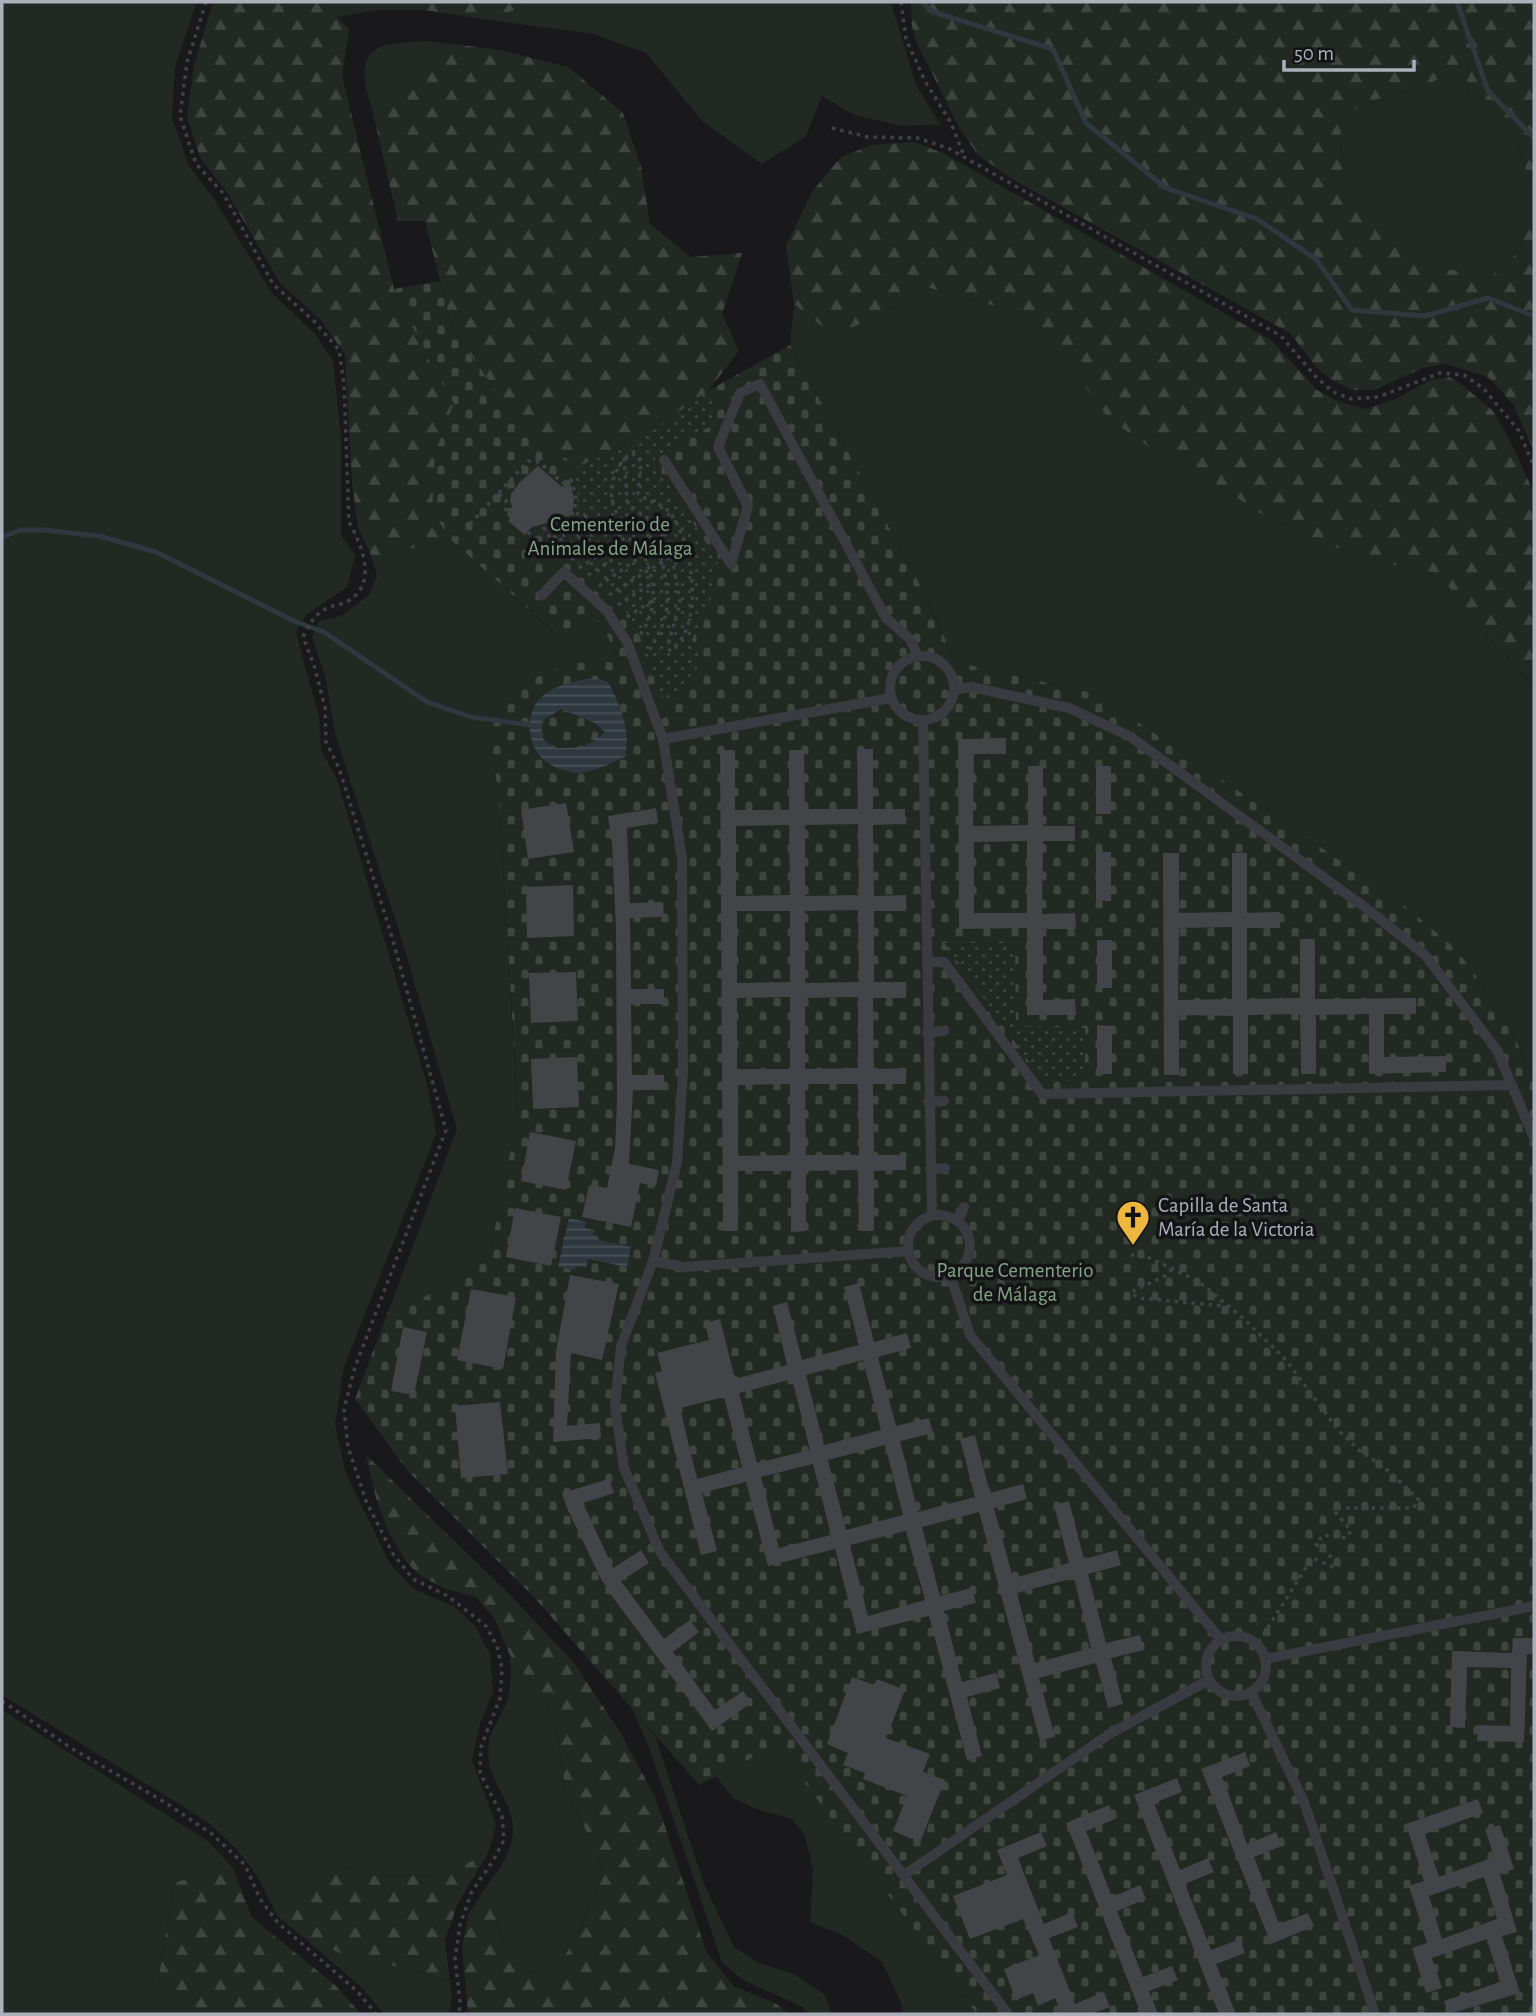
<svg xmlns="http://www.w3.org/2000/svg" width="1536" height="2016" viewBox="0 0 1536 2016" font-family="'Alegreya Sans',sans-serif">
<defs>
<pattern id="forest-firs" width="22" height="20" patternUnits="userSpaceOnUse" patternTransform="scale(1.75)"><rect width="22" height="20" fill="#212922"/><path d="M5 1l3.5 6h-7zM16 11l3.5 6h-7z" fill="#3f4640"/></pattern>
<pattern id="cemetery-stones" width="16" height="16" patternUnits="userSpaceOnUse" patternTransform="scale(1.75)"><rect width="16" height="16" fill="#212922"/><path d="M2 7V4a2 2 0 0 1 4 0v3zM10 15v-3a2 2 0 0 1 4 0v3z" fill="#3f4640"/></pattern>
<pattern id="garden-dots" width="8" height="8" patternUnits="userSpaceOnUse" patternTransform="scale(1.75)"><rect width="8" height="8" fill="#212922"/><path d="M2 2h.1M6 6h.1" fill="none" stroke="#3f4640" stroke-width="1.8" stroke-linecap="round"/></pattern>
<pattern id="water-rules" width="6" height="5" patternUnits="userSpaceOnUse" patternTransform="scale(1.75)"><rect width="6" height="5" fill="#2f373f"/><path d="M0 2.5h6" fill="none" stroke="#4a5159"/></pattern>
</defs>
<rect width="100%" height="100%" fill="#19191b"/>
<g fill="#212922">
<polygon points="2,2 197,2 175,68 172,118 189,166 214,199 272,293 315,334 333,360 341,439 341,535 355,555 347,587 306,615 296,633 319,717 321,750 337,779 428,1088 436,1134 344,1367 335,1424 346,1474 390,1564 414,1589 455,1607 475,1626 490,1654 493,1692 480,1724 472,1760 496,1825 489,1851 447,1875 377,1876 333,1864 278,1917 258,1877 237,1850 208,1822 2,1695"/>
<polygon points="324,2 423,2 425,10 375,10 338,17"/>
<polygon points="535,2 891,2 916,85 941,125 903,126 854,115 822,96 806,136 762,164 702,121 646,53 594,34 489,20"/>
<path d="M 428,41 L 444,43 L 372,109 C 352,47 373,43 428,41 Z"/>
<polygon points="1467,62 1468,98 1517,143 1534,193 1534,218 1516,254 1490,278 1412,262 1343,178 1340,119 1367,102 1426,86"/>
<polygon points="930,288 995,306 1062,355 1108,418 1211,480 1259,513 1362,559 1439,572 1476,624 1531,683 1534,689 1534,1079 1502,1011 1456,949 1399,901 1097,694 956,662 919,583 790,345 794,304 833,335 863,323"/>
<polygon points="451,540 559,637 587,611 603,627 620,662 499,796 518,1119 489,1257 461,1281 388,1312 457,1129 398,927 336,737 325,675 312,637 319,621 341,616 369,595 377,576 372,557"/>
<path d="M 510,1655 L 544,1700 L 559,1741 L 565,1789 L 594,1846 L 603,1873 L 580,1930 L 553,1976 L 515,1969 L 501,1935 L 486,1887 C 493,1876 502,1866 507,1855 C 529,1805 482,1790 489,1742 C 490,1731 500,1719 504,1708 C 512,1691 511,1674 510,1655 Z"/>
<polygon points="631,1708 655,1736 704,1884 734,1947 758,1963 794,1974 824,1994 832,2014 809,2014 801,2006 743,1980 722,1962 648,1744"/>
<polygon points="2,1710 209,1842 233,1868 175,1882 158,1981 185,2014 2,2014"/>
<polygon points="777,1744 977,2014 902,2014 903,2007 882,1962 844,1936 810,1922 813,1868 804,1833 791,1819 754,1808 733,1798 716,1776"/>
<polygon points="306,1939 350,1957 414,1970 450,1982 452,1998 448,2014 384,2014 363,1989"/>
</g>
<g fill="url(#forest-firs)">
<polygon points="213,2 324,2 349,30 342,76 394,289 432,366 454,403 463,550 451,540 372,557 358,527 352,483 345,354 320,319 280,283 228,194 200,157 187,117 194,66"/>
<polygon points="423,2 535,2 489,20 425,10"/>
<polygon points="911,2 1534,2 1534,193 1517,143 1468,98 1467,62 1426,86 1367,102 1340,120 1343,178 1412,261 1490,278 1516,254 1534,218 1534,451 1513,404 1488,377 1446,364 1423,368 1374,390 1353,390 1333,381 1317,368 1290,333 1012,179 978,155 960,129 917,43 912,26"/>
<polygon points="444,43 500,50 568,67 623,113 641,167 650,224 691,257 742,253 722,314 739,351 708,391 640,440 580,466 544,446 505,404 452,328 425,221 398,221 372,109"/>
<polygon points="914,142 945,154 1271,340 1317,390 1339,402 1366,409 1396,399 1430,380 1449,377 1461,384 1493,411 1510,441 1534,493 1534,689 1531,682 1476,624 1439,573 1362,559 1259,513 1211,480 1155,451 1108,418 1062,355 995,306 930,288 863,323 833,335 794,304 786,245 812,192 841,157 872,145"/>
<polygon points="366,1455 514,1599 575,1664 620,1732 656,1799 706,1951 733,1986 775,2003 789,2014 468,2014 462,1948 468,1915 486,1887 501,1935 515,1969 553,1976 580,1930 603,1873 594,1846 565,1789 559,1741 544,1700 510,1655 494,1618 476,1597 446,1589 421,1576 407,1563 388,1531 376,1498"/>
<polygon points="489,1851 458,1903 445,1940 450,1982 414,1970 350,1957 306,1939 278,1917 333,1864 377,1876 447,1875"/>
<polygon points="233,1868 252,1918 335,1985 361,2014 185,2014 158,1981 175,1882"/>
</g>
<polygon fill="url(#cemetery-stones)" points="440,281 452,328 505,404 544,446 580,466 640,440 708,391 790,345 919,583 956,662 1097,694 1399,901 1456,949 1502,1011 1534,1079 1534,2014 977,2014 777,1745 699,1785 534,1597 407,1470 355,1399 388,1312 461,1281 489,1257 518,1115 499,796 488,729 495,703 518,685 571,663 620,662 603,627 587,611 560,637 451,540 432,511 435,453 454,403 432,366 394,289"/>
<g fill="url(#garden-dots)">
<path d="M 708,391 L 716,406 L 711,427 L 699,431 L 653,458 L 653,461 L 718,561 L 711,597 L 692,640 L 704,658 L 679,691 L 664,701 C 650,662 639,621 609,590 C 594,575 576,563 560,548 L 566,545 L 559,534 L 579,510 L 578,493 L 571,476 L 580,466 L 640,440 Z"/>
<polygon points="944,943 1015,943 1016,1026 1085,1028 1085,1080 1043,1081"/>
</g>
<g fill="url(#water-rules)" fill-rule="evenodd">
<path d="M 596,678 L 608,682 C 622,708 629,726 626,756 C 613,763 595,771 580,773 C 575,774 569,771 564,770 C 536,764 522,734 534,707 C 544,686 577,680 596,678 ZM 561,709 L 593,722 L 605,732 C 588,749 577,748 554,748 L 541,737 L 543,720 Z"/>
<polygon points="569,1218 586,1222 585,1228 594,1230 593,1239 631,1247 627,1267 588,1259 586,1268 576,1266 575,1270 558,1267"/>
</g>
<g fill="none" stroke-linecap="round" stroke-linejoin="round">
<g stroke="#2f373f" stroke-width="5">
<polyline points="922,2 933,12 1053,49 1086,123 1166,188 1257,219 1316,259 1352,310 1425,316 1488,298 1534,316"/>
<polyline points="1457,2 1488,91 1534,138 1534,141"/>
<polyline points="2,537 21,530 45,530 99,536 156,552 294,621 324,632 427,702 471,717 530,725"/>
</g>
</g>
<g fill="#434448" fill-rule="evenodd">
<polygon points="538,466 562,487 571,485 574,500 572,515 565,513 554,526 551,522 532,527 525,535 508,521 514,513 510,501 511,494 519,483"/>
<path d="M 1006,738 L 1006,754 L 974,754 L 973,826 L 1028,825 L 1028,766 L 1043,766 L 1043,826 L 1075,826 L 1075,841 L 1043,841 L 1042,914 L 1075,913 L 1076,929 L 1043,929 L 1043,1000 L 1075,999 L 1076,1015 L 1027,1015 L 1027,928 L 959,929 L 958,739 ZM 1027,841 L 1027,913 L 974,913 L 974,842 Z"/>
<path d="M 857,749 L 873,749 L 873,809 L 905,809 L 905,824 L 873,825 L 874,896 L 906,895 L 906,911 L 874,911 L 874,982 L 906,982 L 906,998 L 873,998 L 874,1069 L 906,1068 L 906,1084 L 873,1084 L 874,1155 L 906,1155 L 906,1170 L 874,1171 L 874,1231 L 859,1231 L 858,1170 L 806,1171 L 806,1231 L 791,1232 L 791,1171 L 738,1171 L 738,1231 L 723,1231 L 720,750 L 735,750 L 735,810 L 789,810 L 789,750 L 804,750 L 805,809 L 858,809 ZM 858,824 L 859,895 L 805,896 L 805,825 ZM 789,825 L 790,895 L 736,896 L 736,826 ZM 858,910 L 859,982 L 805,983 L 805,911 ZM 737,911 L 790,911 L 790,982 L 737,983 ZM 790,997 L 790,1069 L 737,1069 L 737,998 ZM 858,997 L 858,1068 L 805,1069 L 805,998 ZM 790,1084 L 790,1155 L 738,1156 L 738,1085 ZM 805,1084 L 858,1084 L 859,1155 L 806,1155 Z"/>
<rect x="1096" y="766" width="15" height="48"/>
<polygon points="566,803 574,852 528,859 521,810"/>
<polygon points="656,808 658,823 627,828 630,903 663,902 664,917 630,918 631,989 664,989 664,1004 631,1004 632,1075 664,1075 665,1090 633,1090 629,1164 659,1170 656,1186 640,1183 631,1227 582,1217 589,1185 607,1188 615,1148 617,1101 616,930 612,844 608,816"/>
<rect x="1096" y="852" width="15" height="49"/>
<path d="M 1163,853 L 1179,853 L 1179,913 L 1232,912 L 1232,853 L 1247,853 L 1247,913 L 1280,912 L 1280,928 L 1247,928 L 1247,999 L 1300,998 L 1300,939 L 1315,939 L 1315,999 L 1416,998 L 1416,1014 L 1384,1014 L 1384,1057 L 1446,1056 L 1446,1072 L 1369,1074 L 1369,1014 L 1316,1015 L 1316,1074 L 1301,1074 L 1300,1014 L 1248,1015 L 1248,1074 L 1233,1074 L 1233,1016 L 1179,1015 L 1179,1075 L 1164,1075 ZM 1179,928 L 1232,927 L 1232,999 L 1178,1000 Z"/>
<polygon points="573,885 574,936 527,938 526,887"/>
<rect x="1097" y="940" width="15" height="48"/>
<polygon points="576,972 578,1021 531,1023 529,973"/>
<polygon points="1097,1025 1112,1026 1112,1074 1097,1074"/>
<polygon points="577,1057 579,1107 533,1109 531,1059"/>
<polygon points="530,1132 576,1141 566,1190 521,1181"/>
<polygon points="515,1208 561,1217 551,1266 506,1257"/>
<polygon points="570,1275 619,1284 602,1360 571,1353 567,1426 600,1423 601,1438 553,1442 556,1351"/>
<path d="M 859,1283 L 874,1342 L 907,1333 L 911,1348 L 878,1357 L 896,1426 L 929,1418 L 933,1433 L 900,1441 L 918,1512 L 975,1497 L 960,1439 L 975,1435 L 990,1493 L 1023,1484 L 1027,1499 L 994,1508 L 1013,1578 L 1069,1563 L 1054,1505 L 1069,1501 L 1084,1559 L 1117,1550 L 1121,1565 L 1088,1574 L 1106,1643 L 1140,1635 L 1144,1650 L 1111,1658 L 1123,1704 L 1108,1708 L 1096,1663 L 1039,1678 L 1055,1737 L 1040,1741 L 979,1512 L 922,1527 L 940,1596 L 972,1588 L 976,1603 L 944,1611 L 962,1682 L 996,1673 L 1000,1688 L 967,1697 L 982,1756 L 967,1760 L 929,1616 L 857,1634 L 835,1549 L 768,1566 L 746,1482 L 702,1493 L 717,1551 L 701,1555 L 655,1373 L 662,1371 L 657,1353 L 709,1340 L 705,1323 L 720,1319 L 735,1379 L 787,1365 L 773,1306 L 787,1302 L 802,1360 L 859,1345 L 844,1287 ZM 863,1360 L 881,1430 L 824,1445 L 806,1375 ZM 792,1379 L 810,1450 L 757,1463 L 739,1393 ZM 724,1397 L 742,1467 L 697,1479 L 680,1408 ZM 885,1445 L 903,1515 L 846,1530 L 828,1460 ZM 813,1464 L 831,1535 L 779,1548 L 761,1477 ZM 906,1531 L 925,1600 L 868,1616 L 850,1545 ZM 1074,1578 L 1091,1648 L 1035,1663 L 1017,1593 Z"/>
<polygon points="471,1289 516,1297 503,1369 457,1360"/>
<polygon points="403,1327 427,1332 414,1395 391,1391"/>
<polygon points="500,1402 508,1474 461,1478 455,1406"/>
<polygon points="609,1479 614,1493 583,1503 613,1568 641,1550 649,1563 621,1581 664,1639 690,1620 699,1632 673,1652 715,1710 743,1691 751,1703 712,1731 609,1592 600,1577 567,1508 562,1493"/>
<polygon points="1513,1638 1534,1638 1534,1654 1527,1654 1524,1742 1477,1741 1478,1725 1510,1726 1511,1668 1467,1667 1465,1728 1450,1727 1452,1651 1512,1653"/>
<polygon points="852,1677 874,1685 877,1679 905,1690 886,1738 930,1754 923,1772 945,1780 920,1842 893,1831 907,1796 863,1779 865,1773 843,1765 848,1753 827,1744"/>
<polygon points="1245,1752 1250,1766 1222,1777 1247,1844 1276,1832 1282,1846 1254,1857 1279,1924 1308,1913 1314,1926 1271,1944 1201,1769"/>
<polygon points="1177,1778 1182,1792 1154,1803 1180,1870 1208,1858 1214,1872 1185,1884 1211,1950 1240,1939 1245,1953 1216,1964 1236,2014 1219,2014 1134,1795"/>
<path d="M 1478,1799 L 1483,1813 L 1425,1834 L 1439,1877 L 1494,1857 L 1485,1829 L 1500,1825 L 1514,1869 L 1500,1874 L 1517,1932 L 1502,1936 L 1520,1993 L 1448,2014 L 1444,2001 L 1500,1982 L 1487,1939 L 1432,1958 L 1442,1988 L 1426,1993 L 1412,1948 L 1427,1943 L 1409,1886 L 1424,1881 L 1406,1824 ZM 1484,1877 L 1497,1919 L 1442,1939 L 1429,1896 Z"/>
<polygon points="1109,1805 1115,1819 1086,1831 1112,1897 1140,1885 1146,1899 1117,1911 1143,1977 1172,1966 1178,1980 1149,1991 1158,2014 1141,2014 1066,1823"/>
<polygon points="1041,1832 1047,1846 1018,1858 1044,1924 1072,1912 1078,1927 1049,1938 1075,2004 1104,1992 1110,2007 1091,2014 1051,2014 1060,2010 1055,1998 1038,2006 1033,1993 1016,2000 1004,1969 1039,1955 1023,1919 970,1939 953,1896 1007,1875 997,1850"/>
</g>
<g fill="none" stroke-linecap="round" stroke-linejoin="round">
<g stroke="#404247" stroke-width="3.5" stroke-dasharray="3.5 5" stroke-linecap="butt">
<path d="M 206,2 L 187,62 L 180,116 L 196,164 L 223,193 L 273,284 L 314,321 L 339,350 L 344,384 L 349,522 C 362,546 378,583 348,601 C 343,604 337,605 332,606 C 316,612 310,622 303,637 L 314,665 L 325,707 L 326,742 L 339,768 L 391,934 L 446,1130 L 355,1367 L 344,1409 L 348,1447 L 366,1501 L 393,1554 L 413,1579 L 448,1596 L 486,1626 L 497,1646 L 502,1669 L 500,1698 L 481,1747 L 480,1773 L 502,1816 L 504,1840 L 493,1861 L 472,1891 L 460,1925 L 455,1958 L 460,2002 L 459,2014"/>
<polyline points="901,2 906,39 925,81 951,123 964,156"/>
<polyline points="832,128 868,137 917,138 948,148 1281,336 1315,376 1333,392 1352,399 1378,397 1440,373 1464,375 1483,388 1519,431 1534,467"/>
<path d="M 624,458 L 627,500 L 630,507 L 660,526 L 668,541 L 672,556 L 680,602 L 669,642 L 668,648 L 670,650 C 706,629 693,541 670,513 C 662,502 647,503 638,493 L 641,462 L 637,455 L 629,454 C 611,471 603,500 623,521 C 631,528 644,530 651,538 C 664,553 671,598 665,617 C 661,631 653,644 646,656"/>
<polyline points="499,494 506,500 506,512 559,560"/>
<path d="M 470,524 L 528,461 L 539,462 L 563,483 L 571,480 C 578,499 577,511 565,526 L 587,544"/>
<polyline points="551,524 563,543 560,545 548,527 544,528 557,549 568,559"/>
<polyline points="571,560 587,544 598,521 575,513"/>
<path d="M 579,568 L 626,537 C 650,550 659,592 649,618 C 647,625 642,631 639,638"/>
<polyline points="588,575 636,545"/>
<polyline points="599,586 643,555"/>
<polyline points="609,595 687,546"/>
<polyline points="618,605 651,584"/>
<polyline points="627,617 652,601"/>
<polyline points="1131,1255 1145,1256 1186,1275 1203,1285 1245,1320 1286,1360 1338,1430 1359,1450 1390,1472 1419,1500 1413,1508 1336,1508 1336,1513 1351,1531 1346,1538 1323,1535 1316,1544 1337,1562 1333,1567 1312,1558 1257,1645"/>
<polyline points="1172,1269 1165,1276 1131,1292 1138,1298 1225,1306"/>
<polyline points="2,1701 71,1748 166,1803 212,1834 245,1865 260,1899 278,1923 357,1991 376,2014"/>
</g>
<g stroke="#3a3b40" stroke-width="10">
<polyline points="664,460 731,564 748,506 718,447 740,393 760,384 886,618 910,639 918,656"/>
<polyline points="542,595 564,572 607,611 627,642 663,739"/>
<circle cx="922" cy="688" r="32"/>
<polyline points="954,690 971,687 1069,708 1131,737 1370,911 1425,955 1497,1050 1534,1138"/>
<polyline points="891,698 663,739 682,858 683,1072 677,1163 653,1261 621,1346 615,1406 624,1468 660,1552 1008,2014"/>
<polyline points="923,721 932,1216"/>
<polyline points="927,962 944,962 1042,1094 1512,1085"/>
<polyline points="927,1033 944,1031"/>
<polyline points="928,1102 944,1101"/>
<polyline points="930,1169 945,1168"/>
<circle cx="939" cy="1246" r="31"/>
<polyline points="958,1221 964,1207"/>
<polyline points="653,1261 684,1267 909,1251"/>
<polyline points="950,1275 970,1335 1221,1640"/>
<circle cx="1236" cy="1666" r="30"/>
<polyline points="1265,1659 1534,1606"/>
<polyline points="1251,1692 1304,1802 1375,2014"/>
<polyline points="904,1875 1111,1733 1209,1680"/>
</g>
</g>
<defs>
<symbol id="church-pin" viewBox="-11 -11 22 30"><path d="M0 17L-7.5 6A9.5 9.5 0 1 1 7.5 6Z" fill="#edb63f" stroke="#141416"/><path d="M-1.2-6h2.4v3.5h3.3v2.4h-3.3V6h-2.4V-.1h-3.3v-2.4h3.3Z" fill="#111"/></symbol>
</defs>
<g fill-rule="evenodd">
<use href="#church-pin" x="1114" y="1198" width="38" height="52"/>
</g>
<g text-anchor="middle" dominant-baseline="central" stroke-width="7" stroke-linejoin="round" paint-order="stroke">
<g font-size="21" fill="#83a486" stroke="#141416">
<text x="610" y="524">Cementerio de<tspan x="610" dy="24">Animales de Málaga</tspan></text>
<text x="1015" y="1270">Parque Cementerio<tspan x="1015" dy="24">de Málaga</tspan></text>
</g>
<g font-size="21" fill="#acb0ba" stroke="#141416" text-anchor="start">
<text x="1158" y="1205">Capilla de Santa<tspan x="1158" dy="24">María de la Victoria</tspan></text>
</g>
</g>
<rect width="1536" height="2016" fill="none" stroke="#acb0ba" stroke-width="7"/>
<path d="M1284 60v10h130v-10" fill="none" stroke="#acb0ba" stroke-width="3.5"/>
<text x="1294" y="60" font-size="21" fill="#acb0ba" stroke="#141416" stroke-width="5" paint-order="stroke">50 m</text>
</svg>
